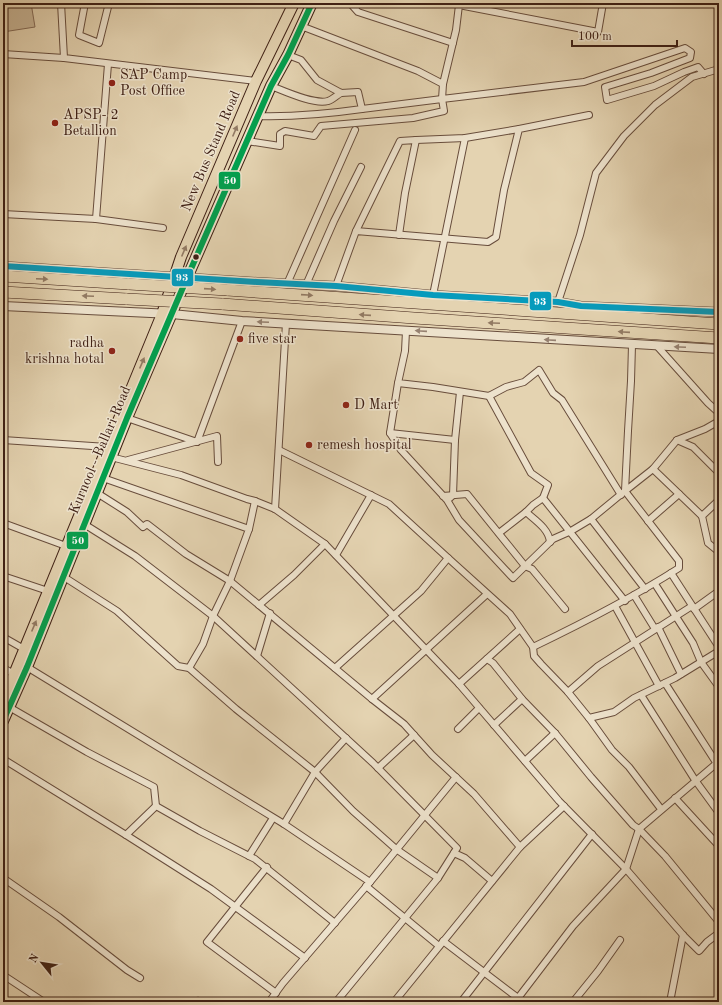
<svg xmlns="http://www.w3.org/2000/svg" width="722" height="1005" viewBox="0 0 722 1005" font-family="'Old Standard TT',serif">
<rect width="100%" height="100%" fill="#e4d3b1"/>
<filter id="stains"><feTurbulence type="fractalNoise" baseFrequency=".005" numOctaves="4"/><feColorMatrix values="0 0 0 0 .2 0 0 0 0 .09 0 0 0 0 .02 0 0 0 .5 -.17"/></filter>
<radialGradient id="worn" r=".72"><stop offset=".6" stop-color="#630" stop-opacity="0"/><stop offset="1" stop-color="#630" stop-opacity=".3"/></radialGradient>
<polygon fill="#c8b596" stroke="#846a56" points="3,3 31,3 35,27 3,32"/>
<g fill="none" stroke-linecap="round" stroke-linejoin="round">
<defs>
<g id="minor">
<polyline points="61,3 64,58 256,81"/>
<polyline points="85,3 79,35 99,43 109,3"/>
<polyline points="350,3 358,12 453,43"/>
<polyline points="459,3 459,5 598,32 603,3"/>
<polyline points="301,26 418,71 443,84 456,30 459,5 453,3"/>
<polyline points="3,54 64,58"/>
<polyline points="443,84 442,99 584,82 685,48 691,52 690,58 651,73 605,87 607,100 654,86 684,72 698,67 704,74"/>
<path d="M 271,86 C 284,91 314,105 328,101 C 332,100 337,95 341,93"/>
<path d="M 257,116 C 293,117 327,114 362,109 L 358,92 L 341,93 L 317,80 L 301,60 L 288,55"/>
<polyline points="416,140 465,138 519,129"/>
<polyline points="247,141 280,146 280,134 285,131 314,136 321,126 413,118 444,111 442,99 362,109"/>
<polyline points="3,214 96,219 163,228"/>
<polyline points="96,219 108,64"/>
<polyline points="356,231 400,141 416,140 405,193 399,235"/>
<polyline points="287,284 355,130"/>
<polyline points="306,285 334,221 361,167"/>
<polyline points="336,286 356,231 488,242 496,237 504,190 519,129 589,115"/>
<polyline points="433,295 465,138"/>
<polyline points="558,302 580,235 596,173 624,136 655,105 692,77 719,69"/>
<polyline points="406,331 405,351 398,383 433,387 489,396 506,387 524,382 539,370 553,393 562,400 621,495"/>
<polyline points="632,345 631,381 628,431 625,491 653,469 702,516"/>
<polyline points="657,346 708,403 719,413"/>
<polyline points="398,383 390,433 401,450 447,500 459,520 513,578 553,539 571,531 591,519 645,589"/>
<polyline points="489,396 531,473 548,485 543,498"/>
<polyline points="127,418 197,442 242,321"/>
<polyline points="390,433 455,440"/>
<polyline points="3,440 107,447"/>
<polyline points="677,440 705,429 719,421"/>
<polyline points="279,450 389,504 448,558 421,591 335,668"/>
<polyline points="111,457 181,475 247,499 255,501 275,509 325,544 459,684 559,801 626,869 683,935 699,951 707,942 719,933"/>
<polyline points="128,460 217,436 218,462"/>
<polyline points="653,469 677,440 693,447 719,473"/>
<polyline points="103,478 249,529 230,581 213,616 203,644 189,668"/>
<polyline points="97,493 127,512 143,527 147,524 186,554 230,581 372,699 404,724 432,755 474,794 520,847 394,1002"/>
<polyline points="443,496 467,494 525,566 532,569 565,609"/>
<polyline points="450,498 453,495 455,440 460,392"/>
<polyline points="719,500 702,516 708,543 719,552"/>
<polyline points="275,509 286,323"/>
<polyline points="526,512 533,505 543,498 625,601"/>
<polyline points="648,521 679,494"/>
<polyline points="3,523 66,546"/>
<polyline points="84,524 135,556 213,616 373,763 457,848 438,878"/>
<polyline points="249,529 255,501"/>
<path d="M 499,533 L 526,512 C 535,520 549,529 550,542"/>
<polyline points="336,555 371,495"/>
<polyline points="448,558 510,614 533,647 534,656 541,664 568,692 589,718 614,712 634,698 675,678 719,651"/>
<polyline points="671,573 719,647"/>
<polyline points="3,576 48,591"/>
<polyline points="64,577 117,611 178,666 189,668 236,709 315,772 353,811 396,849 438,878 336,1002"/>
<polyline points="655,584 693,643 701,662 719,687"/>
<polyline points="634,595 655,629"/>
<polyline points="259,605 294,575 325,544"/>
<polyline points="615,606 659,686"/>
<polyline points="694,609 719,591"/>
<polyline points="658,627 681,674"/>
<polyline points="3,637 24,649"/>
<path d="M 533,647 C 583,623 632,598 679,568 L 679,561 L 625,491 L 591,519"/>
<polyline points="257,656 270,613"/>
<polyline points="487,659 493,663 522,699 555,733 591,777 633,825 639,829 665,856 719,922"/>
<polyline points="27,667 284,824 370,882"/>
<polyline points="3,668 14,674"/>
<polyline points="665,683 719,767"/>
<polyline points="459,684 520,629"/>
<polyline points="568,692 598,666 692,606"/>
<polyline points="641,695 695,780 719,813"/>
<polyline points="372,699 487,594"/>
<polyline points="9,707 87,752 154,787 156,806"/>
<polyline points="589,718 612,750 629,767 661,809"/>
<polyline points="494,725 522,699"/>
<polyline points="458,729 479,708"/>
<polyline points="3,759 126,835 156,806 200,831 255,859 335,923"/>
<polyline points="525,761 555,733"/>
<polyline points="378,768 414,735"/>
<polyline points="675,798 719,846"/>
<polyline points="284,824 315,772 346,738"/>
<polyline points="126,835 211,889 305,958"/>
<polyline points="520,847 564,806"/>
<polyline points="454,853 465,858 492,881"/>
<polyline points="249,856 273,818"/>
<polyline points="267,867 207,942 276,993"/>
<polyline points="3,878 59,917 127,970 140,978"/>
<polyline points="366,886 439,946"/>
<polyline points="443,941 518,998"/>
<polyline points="3,975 44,1002"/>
<polyline points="197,1002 198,1001"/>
<polyline points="269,1002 283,983 370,882 456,777"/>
<polyline points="461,1002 592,834"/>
<polyline points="515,1002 573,926 626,869 639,829 717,763"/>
<polyline points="573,1002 598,971 620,940"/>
<polyline points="670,1002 683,935"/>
</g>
<g id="tertiary">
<polyline points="3,266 257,282 336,286 433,295 558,302 581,306 719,312"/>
<polyline points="3,306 172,314 242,321 719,349"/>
</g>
<g id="primary">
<polyline points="3,701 162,314 181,257 256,81 294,3"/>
<polyline points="3,721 27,667 127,418 187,278 271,86 288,55 312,3"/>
</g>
<g id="trunk">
<polyline points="3,276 129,284"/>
<polyline points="227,290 719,324"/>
<polyline points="3,292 127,299"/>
<polyline points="222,304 414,318 719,338"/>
</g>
</defs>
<use href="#minor" stroke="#684d3c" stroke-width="8"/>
<use href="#tertiary" stroke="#684d3c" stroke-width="10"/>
<use href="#primary" stroke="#3f2015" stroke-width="12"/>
<use href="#trunk" stroke="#3f2015" stroke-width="12"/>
<use href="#minor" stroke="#ede2cc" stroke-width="6"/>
<use href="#tertiary" stroke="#ede2cc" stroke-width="8"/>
<use href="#primary" stroke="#e4d3b1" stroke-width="10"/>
<use href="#trunk" stroke="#e4d3b1" stroke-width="11"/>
<defs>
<g id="trunk-bridge">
<polyline points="129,284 227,290"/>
<polyline points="127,299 222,304"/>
</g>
</defs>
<use href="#trunk-bridge" stroke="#3f2015" stroke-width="12" stroke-linecap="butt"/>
<use href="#trunk-bridge" stroke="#e4d3b1" stroke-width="11"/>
<defs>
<polyline id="bus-1" points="3,266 257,282 336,286 433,295 558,302 581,306 719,312"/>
<polyline id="bus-2" points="3,721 27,667 127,418 187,278 271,86 288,55 312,3"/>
</defs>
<use href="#bus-1" stroke="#ede2cc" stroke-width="9"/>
<use href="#bus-2" stroke="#ede2cc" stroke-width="9"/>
<use href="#bus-1" stroke="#069bbc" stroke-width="6"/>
<use href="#bus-2" stroke="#039f4e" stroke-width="6"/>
</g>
<defs><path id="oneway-solid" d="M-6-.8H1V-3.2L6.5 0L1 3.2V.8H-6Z"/></defs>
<g fill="#927a63">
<use href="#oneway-solid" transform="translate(235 131) rotate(-67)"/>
<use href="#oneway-solid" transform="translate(184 251) rotate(-67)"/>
<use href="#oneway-solid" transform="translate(42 279) rotate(3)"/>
<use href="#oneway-solid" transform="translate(210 289) rotate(4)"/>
<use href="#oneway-solid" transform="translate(307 295) rotate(4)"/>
<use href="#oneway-solid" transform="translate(88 296) rotate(-177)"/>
<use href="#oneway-solid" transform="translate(365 315) rotate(-176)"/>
<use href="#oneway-solid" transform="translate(494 323) rotate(-177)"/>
<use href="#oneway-solid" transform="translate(624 332) rotate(-176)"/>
<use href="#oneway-solid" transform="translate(142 363) rotate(-67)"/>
<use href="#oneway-solid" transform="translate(34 626) rotate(-67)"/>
</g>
<g fill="#968170">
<use href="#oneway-solid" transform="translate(263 322) rotate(-178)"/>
<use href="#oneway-solid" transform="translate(421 331) rotate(-176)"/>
<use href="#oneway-solid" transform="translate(550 340) rotate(-176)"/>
<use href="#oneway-solid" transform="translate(680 347) rotate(-177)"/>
</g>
<g fill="#8f2418" stroke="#ede2cc" stroke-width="1.5">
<circle cx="112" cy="83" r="4"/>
<circle cx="55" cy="123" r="4"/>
<circle cx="240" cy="339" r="4"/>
<circle cx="112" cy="351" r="4"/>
<circle cx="346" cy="405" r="4"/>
<circle cx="309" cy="445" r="4"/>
</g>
<circle fill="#3f2015" stroke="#ede2cc" stroke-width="1.5" cx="196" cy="257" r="3.5"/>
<g text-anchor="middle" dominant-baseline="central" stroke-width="3" stroke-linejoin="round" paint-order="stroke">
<g font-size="14" fill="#3f2015" stroke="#ede2cc" text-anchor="start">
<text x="120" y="75">SAP Camp<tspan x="120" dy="16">Post Office</tspan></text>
<text x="63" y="115">APSP- 2<tspan x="63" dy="16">Betallion</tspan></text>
<text x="248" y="339">five star</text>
<text x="104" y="343" text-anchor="end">radha<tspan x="104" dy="16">krishna hotal</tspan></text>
<text x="354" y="405">D Mart</text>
<text x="317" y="445">remesh hospital</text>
</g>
<g font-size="14" fill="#3f2015" stroke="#ede2cc">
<text transform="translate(211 151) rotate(-67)">New Bus Stand Road</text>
<text transform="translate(100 450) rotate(-67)">Kurnool - Ballari Road</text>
</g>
</g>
<g stroke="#ede2cc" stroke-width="1.5">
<rect x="218" y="171" width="23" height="19" rx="4" fill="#039f4e"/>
<rect x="171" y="268" width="23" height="19" rx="4" fill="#069bbc"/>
<rect x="529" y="291" width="23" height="20" rx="4" fill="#069bbc"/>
<rect x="66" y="531" width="23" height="19" rx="4" fill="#039f4e"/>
</g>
<g font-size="11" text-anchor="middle" font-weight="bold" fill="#fff">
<text x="230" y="184">50</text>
<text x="182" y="281">93</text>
<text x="540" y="305">93</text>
<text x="78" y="544">50</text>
</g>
<rect width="722" height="1005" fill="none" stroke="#e4d3b1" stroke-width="16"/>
<rect x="4" y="4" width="714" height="997" fill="none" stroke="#3f2015" stroke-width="2"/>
<rect x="8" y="8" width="706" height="989" fill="none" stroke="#3f2015"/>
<g transform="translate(42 963) rotate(300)" stroke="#ede2cc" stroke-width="3" paint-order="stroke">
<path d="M0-3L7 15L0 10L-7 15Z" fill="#3f2015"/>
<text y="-6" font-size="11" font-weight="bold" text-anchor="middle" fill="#3f2015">N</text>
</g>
<path d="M572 40v6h105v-6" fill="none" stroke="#3f2015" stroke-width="2"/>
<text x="578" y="40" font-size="12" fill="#3f2015" stroke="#ede2cc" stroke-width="3" paint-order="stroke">100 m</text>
<rect width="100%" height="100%" filter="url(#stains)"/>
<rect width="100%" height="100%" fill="url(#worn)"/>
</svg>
